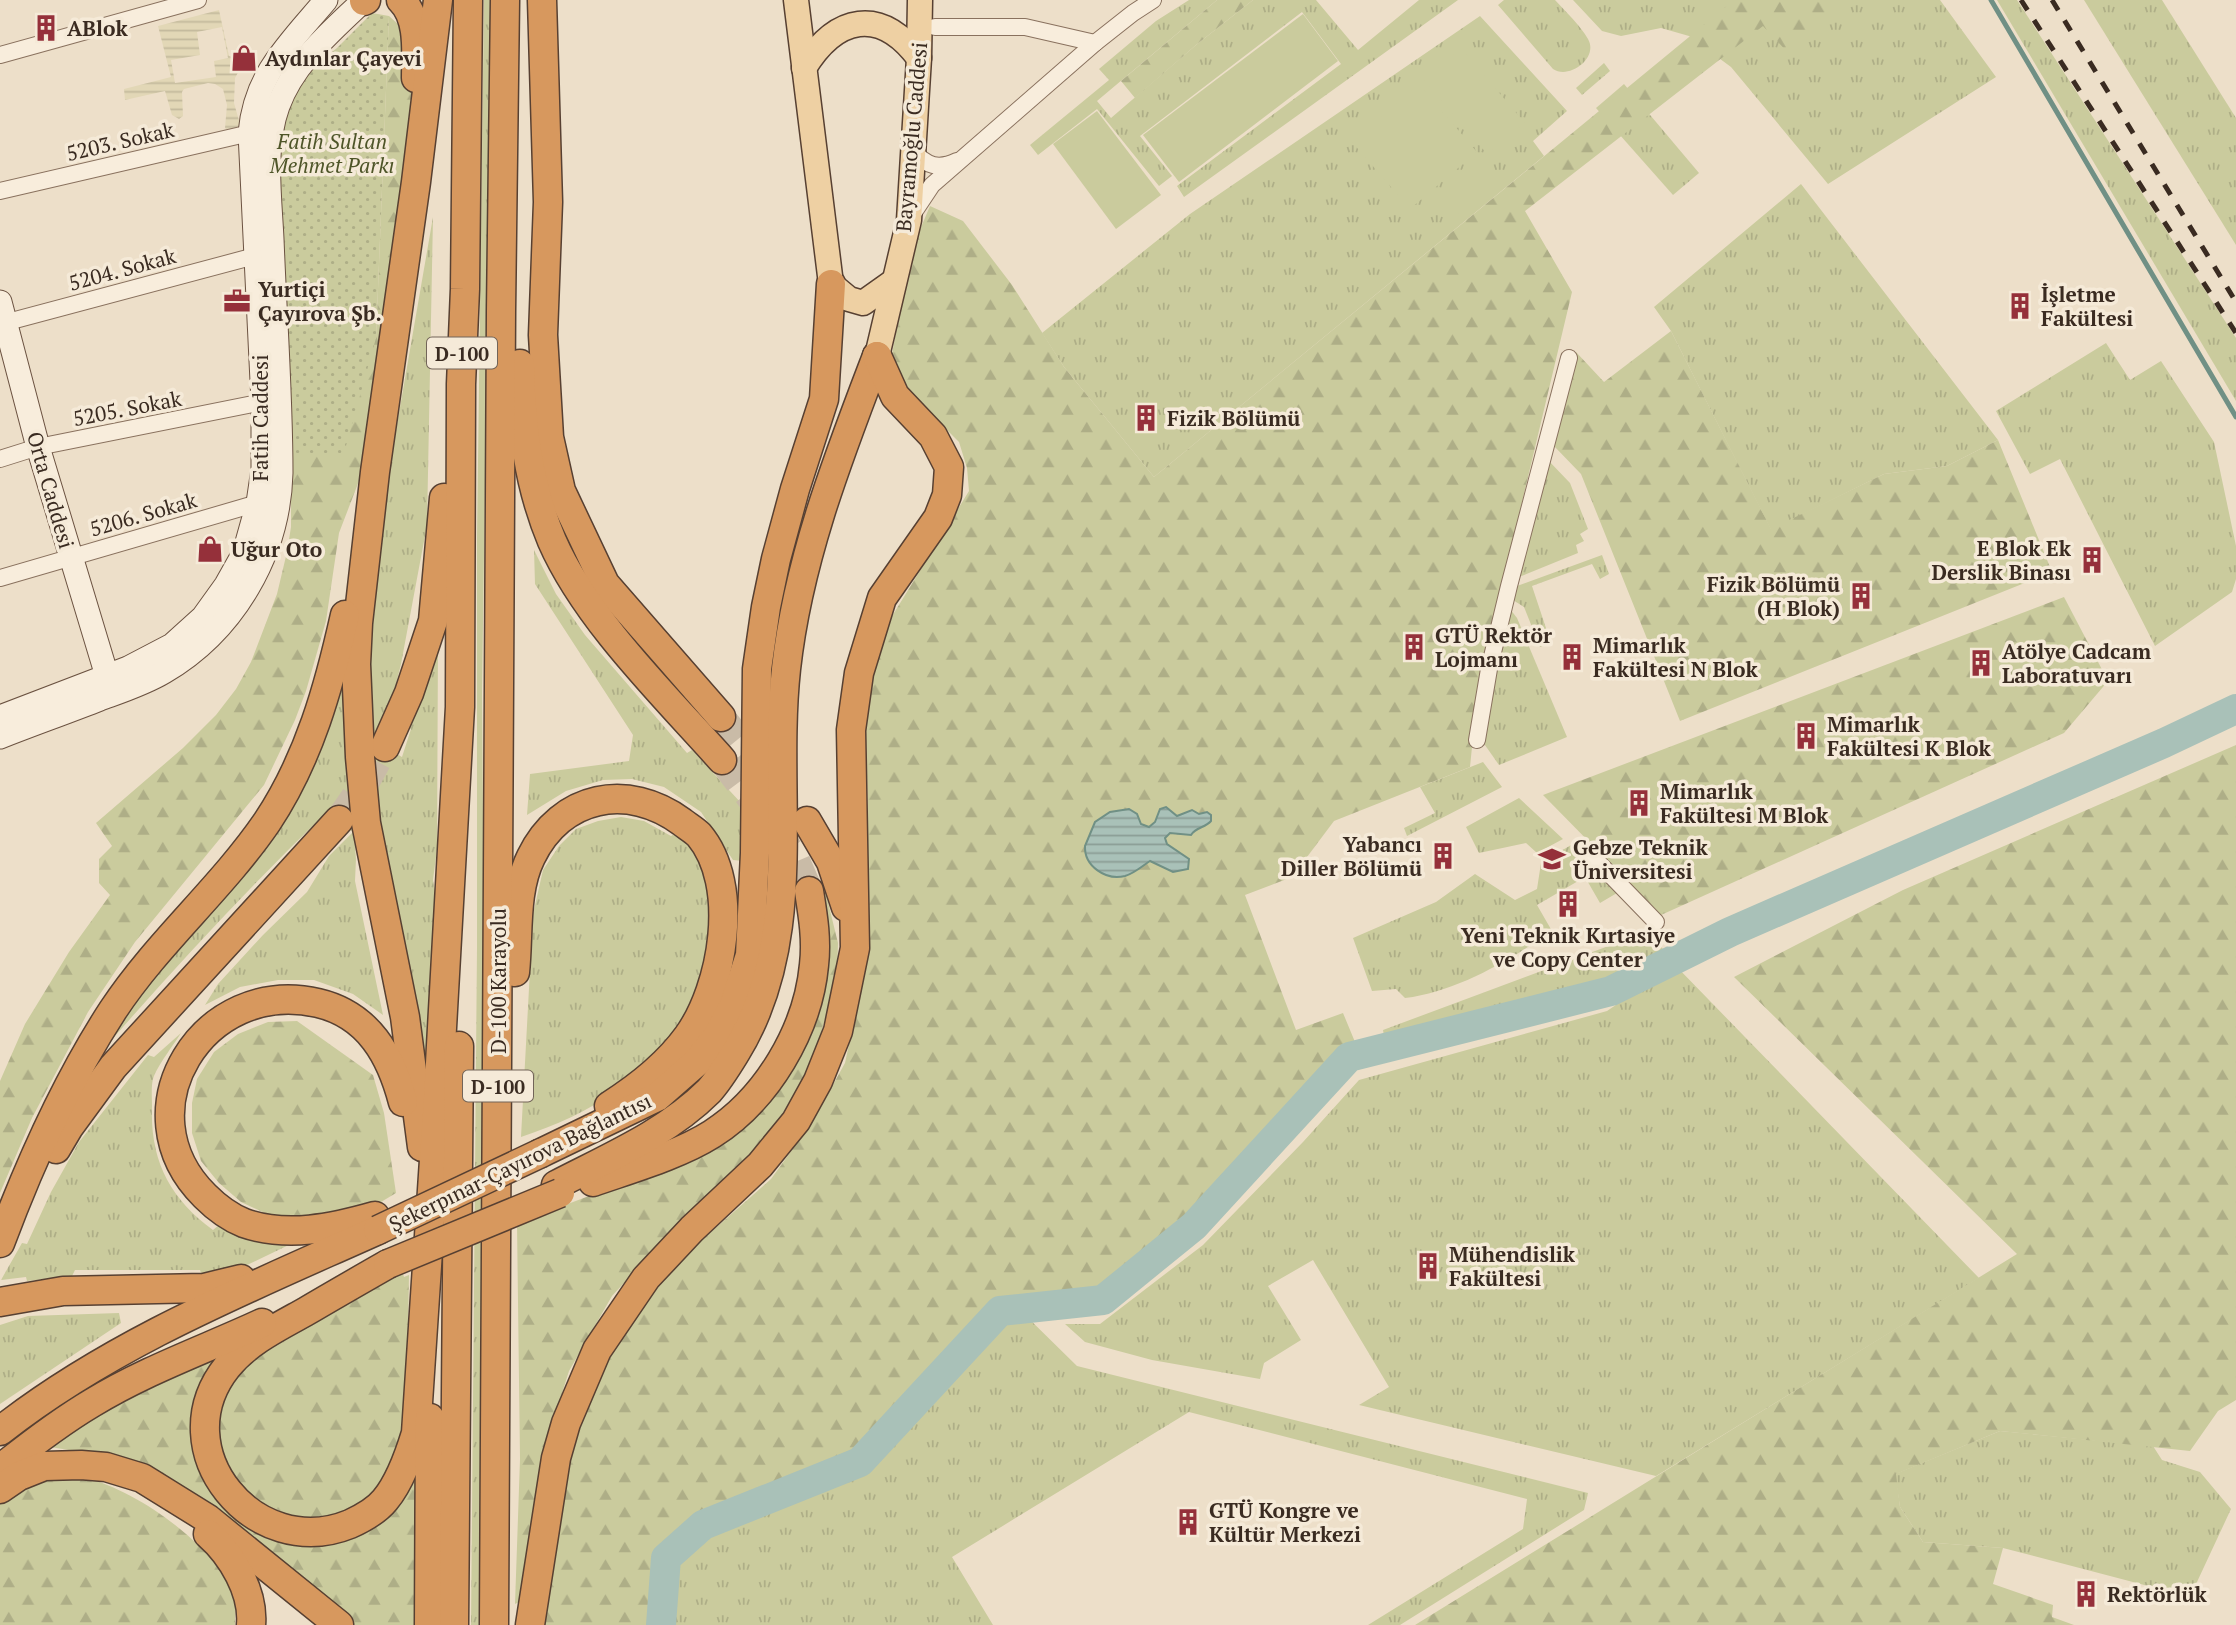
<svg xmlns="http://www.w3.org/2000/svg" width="2236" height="1625" viewBox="0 0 2236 1625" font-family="'PT Serif',serif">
<defs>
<pattern id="farmland-rules" width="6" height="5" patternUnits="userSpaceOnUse" patternTransform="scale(1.75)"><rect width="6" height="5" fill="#e2d7b6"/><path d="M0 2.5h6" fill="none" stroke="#c3b99c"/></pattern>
<pattern id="grass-tufts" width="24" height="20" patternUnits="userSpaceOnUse" patternTransform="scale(1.75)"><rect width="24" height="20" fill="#cacb9d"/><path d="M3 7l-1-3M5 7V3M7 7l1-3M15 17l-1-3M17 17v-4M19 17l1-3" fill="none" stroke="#aeae87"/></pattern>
<pattern id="forest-firs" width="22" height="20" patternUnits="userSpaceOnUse" patternTransform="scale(1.75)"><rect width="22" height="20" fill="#cacb9d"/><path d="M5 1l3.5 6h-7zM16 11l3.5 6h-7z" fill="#aeae87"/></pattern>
<pattern id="park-dots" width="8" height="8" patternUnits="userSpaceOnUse" patternTransform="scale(1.75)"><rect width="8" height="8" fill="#cacb9d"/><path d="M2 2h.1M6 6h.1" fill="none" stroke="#aeae87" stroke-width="1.8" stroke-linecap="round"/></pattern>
<pattern id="water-rules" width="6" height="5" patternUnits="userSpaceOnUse" patternTransform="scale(1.75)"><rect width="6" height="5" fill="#a9c1b8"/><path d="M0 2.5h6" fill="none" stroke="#8b9d95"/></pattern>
</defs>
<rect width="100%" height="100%" fill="#eddfc9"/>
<path fill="url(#farmland-rules)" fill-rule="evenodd" d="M 219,10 L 229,56 L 238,59 L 241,67 L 235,78 L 234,103 L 240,124 L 234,131 L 230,132 L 225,128 L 227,105 L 223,89 L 215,84 L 208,83 L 184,89 L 182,92 L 183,116 L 179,119 L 172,115 L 165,91 L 125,100 L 124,89 L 171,77 L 158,26 ZM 222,27 L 228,58 L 214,61 L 216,77 L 175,83 L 171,60 L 200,55 L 197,32 Z"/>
<g fill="url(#grass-tufts)">
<polygon points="484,0 492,0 482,693 484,945 479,1625 471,1625 477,947 477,538"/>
<polygon points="1189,0 1217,0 1097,101 1111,118 1196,45 1253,0 1316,0 1358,50 1419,0 1458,0 1184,197 1177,186 1341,64 1302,12 1140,136 1172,176 1159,186 1097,109 1038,155 1030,145 1109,80 1099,69 1156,21"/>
<path d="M 1504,0 L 1555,0 C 1566,12 1580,25 1588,39 C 1599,58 1569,80 1553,69 L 1498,5 Z"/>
<polygon points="1573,0 1940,0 1996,77 1828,184 1731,67 1689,36 1661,28 1621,36 1602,31"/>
<polygon points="1997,0 2017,0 2236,338 2236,401"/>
<polygon points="2084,0 2162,0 2236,118 2236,245"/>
<polygon points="1480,16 1567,111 1533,141 1544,156 1154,477 1064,367 1042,333 1190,214"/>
<polygon points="1604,63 1610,71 1582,95 1576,88"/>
<polygon points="1624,84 1699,173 1673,195 1596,108"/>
<polygon points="1801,184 1998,440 1947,466 1884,474 1771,530 1671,331 1654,307"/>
<polygon points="433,217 427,525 401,664 391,704 385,747 402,757 411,729 407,727 438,643 437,849 433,880 440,924 426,1102 380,827 367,638 377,540"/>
<polygon points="2106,343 2130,380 2161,361 2214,442 2236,546 2236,579 2232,592 2155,646 2060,459 2030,474 1996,411"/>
<polygon points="1547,459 1570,483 1588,529 1580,534 1584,541 1576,545 1578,553 1519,577"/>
<polygon points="534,550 556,594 585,635 687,753 692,750 742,804 743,861 733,860 701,812 664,787 632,779 603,780 566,791 527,815 530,774 629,761 633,735 535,584"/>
<polygon points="1602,555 1609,574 1600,579 1592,564 1532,586 1551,643 1540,647 1524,607 1513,600 1517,586"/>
<polygon points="1510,609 1517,618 1567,737 1499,765 1480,738"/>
<path d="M 342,686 L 356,859 L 355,881 L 383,1015 L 353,994 L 314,980 L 278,980 L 240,987 L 205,1005 L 218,984 L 263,935 L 307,892 L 329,856 L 353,832 L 327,812 C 245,891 168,975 94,1060 L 118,1020 L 293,801 L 324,740 Z"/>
<polygon points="1483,762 1502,787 1407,836 1404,828 1435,813 1420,787"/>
<polygon points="1519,798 1563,839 1537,853 1526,843 1479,853 1466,827"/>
<path d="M 621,817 L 644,821 L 671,836 L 678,832 C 684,840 692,848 697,857 C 712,885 711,916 707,946 C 695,1049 613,1107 521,1137 L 533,914 L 543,870 L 559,846 L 576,829 L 598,821 Z"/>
<path d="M 1571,845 L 1617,893 L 1600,903 L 1585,877 L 1537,905 L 1552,931 C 1508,961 1458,991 1405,998 L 1396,989 L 1372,991 L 1353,938 L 1436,902 L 1475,874 L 1515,900 L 1537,889 L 1541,863 Z"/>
<polygon points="1646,932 1669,955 1596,992 1386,1048 1383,1030"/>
<polygon points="1675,965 1979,1278 1656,1476 1359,1405 1389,1387 1313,1260 1268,1286 1301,1340 1264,1363 1260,1379 1152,1360 1085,1342 1065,1324 1100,1324 1203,1245 1303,1142 1359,1080 1607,1011"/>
<path d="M 181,1033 C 173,1046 157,1066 153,1079 C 151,1087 152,1098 152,1106 C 150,1161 170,1198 213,1230 L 220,1224 L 295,1242 L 247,1265 L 202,1276 L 200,1270 L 75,1270 L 72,1276 L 27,1281 L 26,1277 L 1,1280 L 22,1243 L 27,1244 L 51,1192 L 79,1142 L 148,1055 L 154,1057 Z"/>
<polygon points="1019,1309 1077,1366 1588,1493 1584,1510 1400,1625 1368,1625 1523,1529 1527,1499 1189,1412 952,1557 993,1625 661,1625 666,1558 703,1525 860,1462 1000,1311"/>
<polygon points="119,1313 121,1323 0,1404 0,1325 28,1316"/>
<polygon points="2000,1431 2153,1446 2162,1460 2200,1472 2231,1509 2190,1597 2003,1548 1923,1542 1900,1507 1895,1474"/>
</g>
<g fill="url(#forest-firs)">
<polygon points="1217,0 1253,0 1196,45 1135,98 1121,81"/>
<polygon points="1734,0 1842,0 1791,56 1763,26 1525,211 1572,292 1478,687 1470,767 1334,821 1292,877 1245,895 1296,1030 1343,1013 1360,1054 1349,1057 1194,1226 1103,1300 1000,1311 860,1462 703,1525 666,1558 661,1625 545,1625 547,1581 566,1479 581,1416 633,1310 636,1312 685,1255 771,1179 813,1121 845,1063 854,1021 866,908 868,810 865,708 886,626 969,491 967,468 959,442 905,388 891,360 910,253 930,206 963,221 1012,285 1064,367 1154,477"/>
<polygon points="389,16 399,25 416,84 372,447 339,533 326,621 306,691 295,720 264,785 135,942 88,1012 32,1118 0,1193 0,1081 25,1024 69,952 110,895 99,883 99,859 112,846 96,823 183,748 216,715 236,689 251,662 277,594 287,552 291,527 291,458 376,338"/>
<polygon points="1671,331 1771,529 1884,474 1947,466 1998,440 2052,572 1680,721 1581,474 1553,445 1576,352 1604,382"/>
<polygon points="2064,597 2108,681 2064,733 1661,915 1543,795"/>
<polygon points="2236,745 2236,1400 2218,1411 2190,1451 2000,1431 1896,1474 1900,1507 1923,1542 2003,1548 1993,1584 2053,1605 2052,1617 2074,1625 1415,1625 2017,1254 1734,977 1903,890"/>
<polygon points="819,889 825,890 838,943 837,977 817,1047 803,1079 782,1115 758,1148 667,1236 612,1296 569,1371 544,1450 521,1601 515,1604 520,1459 517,1223 669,1166 769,1101 796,1065 811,1034 822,1002 828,971 827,935"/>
<polygon points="297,1021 373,1075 384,1113 396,1193 371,1208 294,1219 271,1216 241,1202 219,1183 201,1161 192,1133 192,1103 197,1079 214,1052 238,1034 268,1022"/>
<polygon points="403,1274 404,1277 409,1275 406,1438 384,1486 350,1515 288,1521 236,1492 213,1427 240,1361 374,1286"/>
<path d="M 222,1350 L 205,1380 L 224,1504 L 267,1538 L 306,1544 L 425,1455 L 420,1625 L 353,1625 L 328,1601 L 107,1456 L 50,1447 C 104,1408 162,1379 222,1350 Z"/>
<path d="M 53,1477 C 64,1477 76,1475 86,1478 C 136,1490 213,1544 233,1593 C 236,1601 235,1615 235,1625 L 0,1625 L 0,1503 L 25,1484 Z"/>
</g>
<polygon fill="url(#park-dots)" points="372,13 389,16 376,338 344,453 291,458 280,196 281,136 291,98 308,71 337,48"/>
<g fill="#cacb9d">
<polygon points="1303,14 1338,61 1179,182 1143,135"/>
<polygon points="1461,48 1525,123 1487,154 1424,80"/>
<polygon points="1419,84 1477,152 1410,209 1352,142"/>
<polygon points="1097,111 1161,195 1116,229 1053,144"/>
<polygon points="1474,159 1495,182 1459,214 1438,191"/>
</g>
<path fill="url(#water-rules)" stroke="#709085" stroke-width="2" d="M 1166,807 L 1177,816 L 1192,810 L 1199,814 L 1207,812 L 1211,815 L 1211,821 C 1205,828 1196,827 1191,835 L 1170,833 L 1165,838 L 1167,844 L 1189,859 L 1188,869 L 1173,872 L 1150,861 C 1142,866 1135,873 1125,876 C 1106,881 1084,866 1085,846 L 1095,822 L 1110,812 L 1129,809 L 1137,814 L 1141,824 L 1149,827 L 1155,822 L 1160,809 Z"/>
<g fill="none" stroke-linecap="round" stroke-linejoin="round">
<polyline stroke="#709085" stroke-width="5" points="1991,0 2236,417"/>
<polyline stroke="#a9c1b8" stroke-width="30" points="661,1625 666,1558 703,1525 860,1462 1000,1311 1103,1300 1194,1226 1349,1057 1611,991 1730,932 2164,743 2236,709"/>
<g stroke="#c9bba7" stroke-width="28" stroke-dasharray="28 14" stroke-linecap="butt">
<polyline points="721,717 765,771"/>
<polyline points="722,760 794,856 809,891"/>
<polyline points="339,820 368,778 385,747"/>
</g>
<defs>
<g id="street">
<polyline points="935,27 1025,27 1095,43"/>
<polyline points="0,55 198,0"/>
<path d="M 913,151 C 927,166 938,170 957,161"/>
<polyline points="0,191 250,133"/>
<polyline points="912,215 932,185 1095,43 1133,13 1153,0"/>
<polyline points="0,324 255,256"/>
<polyline points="0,459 38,447 263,402"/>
<polyline points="0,578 258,503"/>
<polyline points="1477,740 1489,669 1509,586 1569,358"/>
<polyline points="1593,857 1656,922"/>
</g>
<g id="secondary">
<polyline points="0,302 38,447 107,676"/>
<path d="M 0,717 L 128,668 L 172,645 L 203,617 L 226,585 L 244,553 L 258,503 L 263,469 L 263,402 L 250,133 C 255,74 290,43 326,0"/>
<path d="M 0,737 C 33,724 67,712 100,699 C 122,691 144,684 164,672 C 234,631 279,554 281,473 C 281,395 275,317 272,239 C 270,197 263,147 278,106 C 294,62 331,32 364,0"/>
</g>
<g id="primary">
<polyline points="796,0 831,284 849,299 863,303 894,281"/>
<path d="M 804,68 C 836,16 880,6 919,58"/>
<polyline points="877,356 909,220 919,58 920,0"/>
</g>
<g id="highway">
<path d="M 401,0 C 420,18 416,54 416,78"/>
<polyline points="542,0 548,202 543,335 549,437 561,491 605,584 721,717"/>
<polyline points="364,1 366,0"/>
<path d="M 520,364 C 521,424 528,484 552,541 C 586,619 665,696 722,760"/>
<polyline points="385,747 409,693 433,621 444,498"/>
<polyline points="807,821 831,862 846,907"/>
<path d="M 515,972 C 519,935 514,891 531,857 C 561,795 628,782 682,822 C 687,826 694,830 699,835 C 741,885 723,987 688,1036 C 667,1065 639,1087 609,1106"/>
<polyline points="422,1147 405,1017 366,823 360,757 356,664 358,623 375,472 416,182 438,0"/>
<polyline points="56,1149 69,1127 113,1067 339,820"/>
<polyline points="541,1153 657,1097 697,1062 718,1035 734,1005 750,955 755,853 757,669 766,607 776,559 795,489 824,399 831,284"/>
<path d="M 593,1182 C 630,1169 679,1155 712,1134 C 767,1099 808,1030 814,965 C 817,940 813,916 809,891"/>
<path d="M 556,1185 C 608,1158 667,1133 709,1091 C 719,1080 728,1065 736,1052 C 807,936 772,797 786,669 C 798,560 838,458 877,356"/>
<path d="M 375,1216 C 333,1228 287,1238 244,1223 C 229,1217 216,1207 205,1196 C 119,1111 204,976 318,1003 C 369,1015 391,1056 403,1102"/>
<path d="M 0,1243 C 30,1163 66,1082 113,1010 C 158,942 221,889 267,822 C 309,759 329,687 345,615"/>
<path d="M 388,1264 C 360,1280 332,1296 305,1312 C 278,1327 247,1342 227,1367 C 161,1450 255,1563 350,1524 C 361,1519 377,1510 385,1500 C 400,1482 409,1456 416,1433 L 438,1099 L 460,707 L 461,384 L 465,289 L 468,0"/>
<polyline points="0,1302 63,1291 204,1288 241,1279"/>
<path d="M 0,1431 C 112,1343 249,1288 378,1230"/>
<path d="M 0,1469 C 30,1445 60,1422 92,1403 C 146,1370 206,1349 262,1323"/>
<polyline points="0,1489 19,1476 44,1466 81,1465 106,1467 142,1478 208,1519 339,1625"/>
<path d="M 208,1534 C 232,1555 254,1592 251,1625"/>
<polyline points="429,1625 430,1418"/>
<polyline points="454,1625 459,1046"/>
<polyline points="494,1625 501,311 505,0"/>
<polyline points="530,1625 556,1458 566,1423 597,1350 646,1278 692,1229 760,1165 796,1121 818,1081 838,1031 855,948 851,730 859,673 882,598 938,518 947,495 949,467 933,436 895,396 877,356"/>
</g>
</defs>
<use href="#street" stroke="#89715e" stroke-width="18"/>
<use href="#secondary" stroke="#6b5241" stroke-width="25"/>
<use href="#primary" stroke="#574032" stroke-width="27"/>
<use href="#highway" stroke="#574032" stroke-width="31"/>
<use href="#street" stroke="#f8eddc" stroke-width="16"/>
<use href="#secondary" stroke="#f8eddc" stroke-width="23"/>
<use href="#primary" stroke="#eed0a3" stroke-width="24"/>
<use href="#highway" stroke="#d7985e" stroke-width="28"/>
<g stroke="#3a2b21" stroke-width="5" stroke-dasharray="12 12" stroke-linecap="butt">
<polyline points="2021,0 2236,333"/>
<polyline points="2052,0 2236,302"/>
</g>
<defs>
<g id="highway-bridge">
<polyline points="378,1230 541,1153"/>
<polyline points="388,1264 560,1193"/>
</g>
</defs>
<use href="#highway-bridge" stroke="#574032" stroke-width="31" stroke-linecap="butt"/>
<use href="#highway-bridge" stroke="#d7985e" stroke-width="28"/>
</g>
<defs>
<symbol id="building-bare" viewBox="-9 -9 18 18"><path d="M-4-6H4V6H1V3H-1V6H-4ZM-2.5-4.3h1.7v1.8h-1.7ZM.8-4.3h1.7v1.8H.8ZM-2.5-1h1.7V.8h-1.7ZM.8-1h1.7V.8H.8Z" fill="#95303a" stroke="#f5ead8" stroke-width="2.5" paint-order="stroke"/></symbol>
<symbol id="shop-bare" viewBox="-9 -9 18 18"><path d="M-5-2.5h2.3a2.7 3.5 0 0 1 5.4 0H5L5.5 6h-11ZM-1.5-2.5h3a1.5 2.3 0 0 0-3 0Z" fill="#95303a" stroke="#f5ead8" stroke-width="2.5" paint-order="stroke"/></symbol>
<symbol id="office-bare" viewBox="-9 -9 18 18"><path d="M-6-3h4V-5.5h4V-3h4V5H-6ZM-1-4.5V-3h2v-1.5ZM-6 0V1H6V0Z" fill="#95303a" stroke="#f5ead8" stroke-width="2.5" paint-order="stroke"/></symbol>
<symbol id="university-bare" viewBox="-9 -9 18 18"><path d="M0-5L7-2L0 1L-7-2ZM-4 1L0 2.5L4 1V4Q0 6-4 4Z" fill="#95303a" stroke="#f5ead8" stroke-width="2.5" paint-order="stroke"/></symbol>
</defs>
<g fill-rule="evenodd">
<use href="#building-bare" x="27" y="9" width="38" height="38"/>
<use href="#shop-bare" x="225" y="39" width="38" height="38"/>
<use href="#office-bare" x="218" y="282" width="38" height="38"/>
<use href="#building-bare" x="2001" y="287" width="38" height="38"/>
<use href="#building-bare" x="1127" y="399" width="38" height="38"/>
<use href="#shop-bare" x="191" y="530" width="38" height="38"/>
<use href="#building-bare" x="2073" y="541" width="38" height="38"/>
<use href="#building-bare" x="1842" y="577" width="38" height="38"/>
<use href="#building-bare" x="1395" y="628" width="38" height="38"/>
<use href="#building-bare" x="1553" y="638" width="38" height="38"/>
<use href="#building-bare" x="1962" y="644" width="38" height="38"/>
<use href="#building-bare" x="1787" y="717" width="38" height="38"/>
<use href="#building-bare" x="1620" y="784" width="38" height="38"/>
<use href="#building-bare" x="1424" y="837" width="38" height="38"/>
<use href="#university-bare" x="1533" y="840" width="38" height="38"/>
<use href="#building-bare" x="1549" y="885" width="38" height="38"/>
<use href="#building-bare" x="1409" y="1247" width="38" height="38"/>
<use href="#building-bare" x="1169" y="1503" width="38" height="38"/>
<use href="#building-bare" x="2067" y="1575" width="38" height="38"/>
</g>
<g text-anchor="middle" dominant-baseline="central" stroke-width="7" stroke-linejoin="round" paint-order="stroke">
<g fill="#f5ead8" stroke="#726458" stroke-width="2">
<rect x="427" y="337.5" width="70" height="31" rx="5"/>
<rect x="463" y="1070.5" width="70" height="31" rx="5"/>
</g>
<g font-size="19" font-weight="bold" fill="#3a2b21">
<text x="462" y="353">D-100</text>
<text x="498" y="1086">D-100</text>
</g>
<g font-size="21" font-weight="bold" fill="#3a2b21" stroke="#f5ead8" text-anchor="start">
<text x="67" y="28">ABlok</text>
<text x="265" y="58">Aydınlar Çayevi</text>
<text x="258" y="289">Yurtiçi<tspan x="258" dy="24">Çayırova Şb.</tspan></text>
<text x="2041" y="294">İşletme<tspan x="2041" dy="24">Fakültesi</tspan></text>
<text x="1167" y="418">Fizik Bölümü</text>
<text x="2071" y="548" text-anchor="end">E Blok Ek<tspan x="2071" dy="24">Derslik Binası</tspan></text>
<text x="231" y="549">Uğur Oto</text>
<text x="1840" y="584" text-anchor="end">Fizik Bölümü<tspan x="1840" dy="24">(H Blok)</tspan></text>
<text x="1435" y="635">GTÜ Rektör<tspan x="1435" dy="24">Lojmanı</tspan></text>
<text x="1593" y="645">Mimarlık<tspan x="1593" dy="24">Fakültesi N Blok</tspan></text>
<text x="2002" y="651">Atölye Cadcam<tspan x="2002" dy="24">Laboratuvarı</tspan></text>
<text x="1827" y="724">Mimarlık<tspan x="1827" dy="24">Fakültesi K Blok</tspan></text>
<text x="1660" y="791">Mimarlık<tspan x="1660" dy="24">Fakültesi M Blok</tspan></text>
<text x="1422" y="844" text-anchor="end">Yabancı<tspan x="1422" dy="24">Diller Bölümü</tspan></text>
<text x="1573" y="847">Gebze Teknik<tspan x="1573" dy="24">Üniversitesi</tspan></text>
<text x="1568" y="935" text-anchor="middle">Yeni Teknik Kırtasiye<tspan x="1568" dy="24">ve Copy Center</tspan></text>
<text x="1449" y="1254">Mühendislik<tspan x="1449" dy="24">Fakültesi</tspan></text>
<text x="1209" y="1510">GTÜ Kongre ve<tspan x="1209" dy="24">Kültür Merkezi</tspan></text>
<text x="2107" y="1594">Rektörlük</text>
</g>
<g font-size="21" fill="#3a2b21" stroke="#f5ead8">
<text transform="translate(911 137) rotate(-85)">Bayramoğlu Caddesi</text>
<text transform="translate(120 141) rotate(-13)">5203. Sokak</text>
<text transform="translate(122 269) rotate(-15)">5204. Sokak</text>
<text transform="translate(127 408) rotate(-11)">5205. Sokak</text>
<text transform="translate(260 418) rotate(-90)">Fatih Caddesi</text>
<text transform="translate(51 490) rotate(74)">Orta Caddesi</text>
<text transform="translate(143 514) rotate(-16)">5206. Sokak</text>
<text transform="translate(498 981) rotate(-90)">D-100 Karayolu</text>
<text transform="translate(520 1162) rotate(-26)">Şekerpınar-Çayırova Bağlantısı</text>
</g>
<g font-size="21" font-style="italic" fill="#4e5528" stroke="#f5ead8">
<text x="332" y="141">Fatih Sultan<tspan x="332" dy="24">Mehmet Parkı</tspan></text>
</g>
</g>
</svg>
